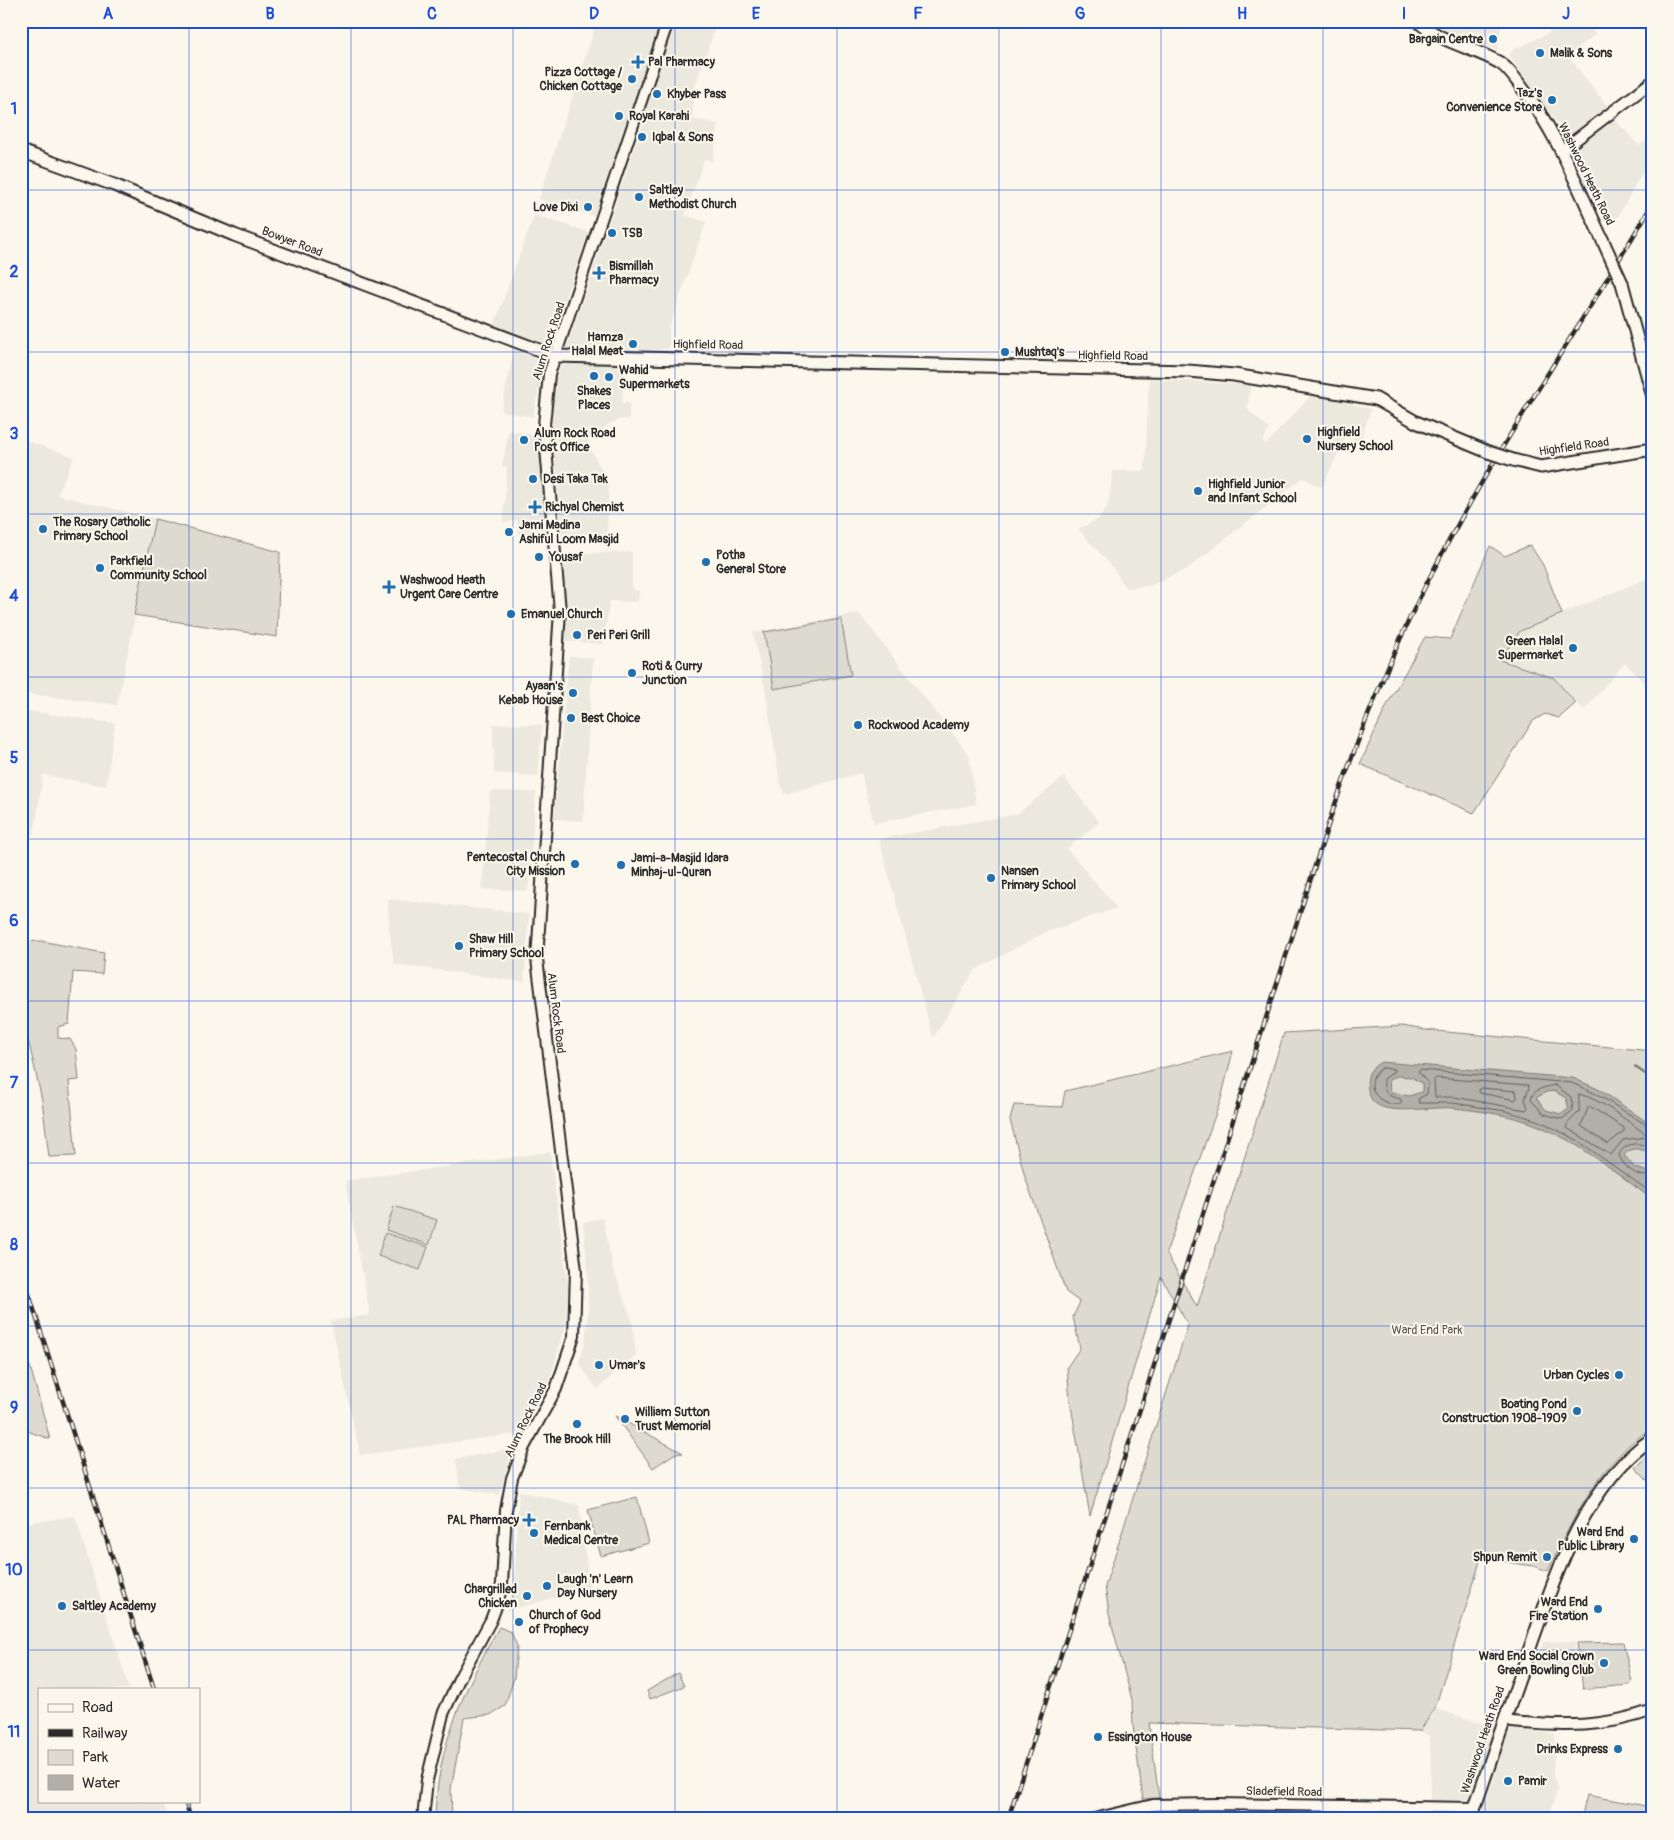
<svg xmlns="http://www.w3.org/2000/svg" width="1674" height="1840" viewBox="0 0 1674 1840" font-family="Pangolin,sans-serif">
<rect width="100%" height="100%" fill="#fbf7ec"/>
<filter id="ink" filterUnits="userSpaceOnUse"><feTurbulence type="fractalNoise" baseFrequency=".02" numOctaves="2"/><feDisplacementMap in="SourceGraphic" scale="10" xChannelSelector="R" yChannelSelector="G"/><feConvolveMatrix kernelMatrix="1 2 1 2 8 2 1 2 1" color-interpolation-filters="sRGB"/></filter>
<g filter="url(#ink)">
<g fill="#ebe8de">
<polygon points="597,21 608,21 618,25 619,21 718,21 695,86 692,119 718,124 713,161 704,159 685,215 706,222 669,328 669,349 568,351 566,349 643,123 628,116 594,216 539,199"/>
<polygon points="1430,21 1502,21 1498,50 1443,31"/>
<polygon points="1566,21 1579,21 1596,34 1568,56 1608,107 1567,137 1510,57 1511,51 1545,35"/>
<polygon points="1613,117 1639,146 1648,138 1653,144 1653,152 1618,217 1608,227 1573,152"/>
<polygon points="534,215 589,232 548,344 494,326"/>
<polygon points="514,350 544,362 533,417 501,411"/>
<polygon points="569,363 624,366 622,403 629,403 629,419 621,419 609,424 587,442 609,485 607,535 562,535 552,430 553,405 554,384 561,365"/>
<polygon points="1149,379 1251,385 1247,409 1269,429 1263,441 1266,444 1312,394 1371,409 1360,441 1345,438 1322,487 1303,478 1187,569 1149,586 1126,588 1110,564 1078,529 1099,519 1108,505 1113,471 1145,471"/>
<polygon points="509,430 540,436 549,535 519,536 517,520 503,523 507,467 502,466"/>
<polygon points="24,440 74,457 57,495 155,519 117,705 21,693 21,447"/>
<polygon points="632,552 632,589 639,591 638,602 610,601 603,644 565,641 564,554"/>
<polygon points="1653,576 1652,691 1625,663 1584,710 1554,678 1500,660 1520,631"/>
<polygon points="859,613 969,755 976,804 874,823 861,773 784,794 780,784 766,694 753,633"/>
<polygon points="569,656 593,658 583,821 554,819"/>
<polygon points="21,710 115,723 106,786 43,775 34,834 21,831"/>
<polygon points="493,724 542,725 538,776 494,773"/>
<polygon points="1064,777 1099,822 1067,849 1117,908 1046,932 975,970 933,1038 879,839 1017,814"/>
<polygon points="490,791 536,792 528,891 482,889"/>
<polygon points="388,899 529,914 524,982 394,964 389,927"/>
<polygon points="550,1152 568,1286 565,1327 551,1376 525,1429 515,1434 360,1455 331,1321 370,1315 345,1181"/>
<polygon points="603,1218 613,1269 632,1320 636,1355 597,1389 579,1363 585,1342 588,1312 588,1272 583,1222"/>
<polygon points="503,1450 511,1454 499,1495 460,1488 456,1459"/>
<polygon points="519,1491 579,1505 590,1588 506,1611 514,1582"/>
<polygon points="75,1516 129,1689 39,1689 39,1801 163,1801 168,1819 21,1819 21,1524"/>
<polygon points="1575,1641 1579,1672 1534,1673 1543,1642"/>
<polygon points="1435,1708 1494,1728 1472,1799 1431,1801 1430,1736 1420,1731"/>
<polygon points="1510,1729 1555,1734 1553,1776 1558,1789 1547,1819 1480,1819"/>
<polygon points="1366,1814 1366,1819 1285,1819 1285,1815"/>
</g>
<g fill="#dddad0" stroke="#84827e">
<polygon points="155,519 280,552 277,637 134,615"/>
<polygon points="1530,545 1543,565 1562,614 1520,631 1500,660 1554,678 1576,703 1559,718 1545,714 1533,721 1474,813 1360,764 1388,703 1425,637 1450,639 1490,546 1505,556"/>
<polygon points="841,619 851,675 774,689 764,632"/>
<polygon points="41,941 104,953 102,974 73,972 69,1024 58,1027 58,1038 70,1039 76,1049 79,1080 69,1081 76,1156 49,1157 42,1100 21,1009 21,942"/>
<path d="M 1402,1026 L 1425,1030 L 1653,1051 L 1653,1427 C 1601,1460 1573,1517 1548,1571 L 1533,1566 L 1481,1558 L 1435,1708 L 1420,1731 L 1149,1723 L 1159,1798 L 1143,1799 L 1133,1726 L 1132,1700 L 1109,1614 L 1105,1586 L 1188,1325 L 1161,1277 L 1090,1516 L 1070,1400 L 1067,1367 L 1080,1348 L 1073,1317 L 1080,1302 L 1066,1292 L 1025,1177 L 1010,1120 L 1014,1105 L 1062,1107 L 1065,1091 L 1233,1051 L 1221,1099 L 1166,1253 L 1197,1307 L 1284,1033 Z"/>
<polygon points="394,1206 437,1220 429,1245 386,1230"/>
<polygon points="385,1233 428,1247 420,1270 378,1256"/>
<polygon points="21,1365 30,1366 50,1439 21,1429"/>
<polygon points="615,1416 683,1453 674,1454 653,1468"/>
<polygon points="1653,1444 1653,1478 1648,1481 1635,1468 1649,1453 1649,1447"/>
<polygon points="637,1497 649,1543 601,1556 588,1510"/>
<path d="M 499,1627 L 511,1632 L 517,1646 L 514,1678 L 505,1706 L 490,1715 L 464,1718 L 451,1789 L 452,1819 L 435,1819 C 437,1745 464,1690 499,1627 Z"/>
<polygon points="1623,1642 1632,1682 1629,1685 1583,1689 1577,1643"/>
<polygon points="678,1673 684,1686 650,1699 647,1691"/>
<polygon points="1587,1795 1646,1806 1650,1819 1581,1819"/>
</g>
<path fill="#b1afa7" stroke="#7b7a75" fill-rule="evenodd" d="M 1381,1062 L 1573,1078 L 1600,1090 L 1653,1126 L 1653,1157 C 1644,1149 1633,1145 1624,1155 L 1634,1167 L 1648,1172 L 1653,1168 L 1653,1200 C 1617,1173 1580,1143 1539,1126 C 1513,1115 1481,1111 1453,1108 C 1433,1106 1390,1116 1375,1103 C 1367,1097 1364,1076 1372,1069 C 1374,1066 1378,1064 1381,1062 ZM 1397,1076 L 1411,1077 L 1422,1083 L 1422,1092 L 1409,1096 L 1390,1092 L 1389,1080 ZM 1554,1091 L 1566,1098 L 1569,1109 L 1561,1114 L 1546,1110 L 1536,1098 L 1546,1092 Z"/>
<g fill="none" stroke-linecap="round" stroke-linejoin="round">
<g stroke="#61605d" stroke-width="1">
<path d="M 1382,1068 L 1394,1069 L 1393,1072 L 1384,1079 C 1383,1094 1387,1096 1401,1099 L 1401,1104 C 1377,1107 1360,1083 1382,1068 Z"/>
<polygon points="1436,1078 1528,1085 1529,1088 1525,1099 1528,1108 1526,1110 1454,1097 1435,1097 1434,1080"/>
<path d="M 1555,1085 L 1571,1097 L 1573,1110 L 1562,1119 L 1544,1114 L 1531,1100 C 1532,1089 1546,1087 1555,1085 Z"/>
<polygon points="1481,1088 1516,1091 1517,1098 1515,1100 1480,1093 1479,1091"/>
<path d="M 1579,1094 C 1603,1100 1625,1120 1646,1134 L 1646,1137 L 1623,1140 L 1611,1155 L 1567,1128 L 1567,1124 L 1579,1112 Z"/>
<polygon points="1591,1107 1624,1128 1624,1131 1608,1144 1581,1126 1588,1108"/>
<polyline points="1653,1129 1598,1095 1572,1083 1420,1070 1418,1072 1428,1083 1427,1094 1418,1099 1419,1103 1453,1103 1506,1111 1540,1121 1577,1140 1653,1194"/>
<path d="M 1653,1150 C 1642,1141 1625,1141 1619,1155 C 1623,1167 1640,1181 1653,1174"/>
</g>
<polyline stroke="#7b7a75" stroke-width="2.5" points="1635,1067 1653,1079"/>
<defs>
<g id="tertiary">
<polyline points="1561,151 1653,81"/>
<path d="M 1512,1722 C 1563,1727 1604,1728 1653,1710"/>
<polyline points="423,1819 427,1780 443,1714 459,1679 491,1620 498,1601 502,1584 506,1510 512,1478 524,1447 556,1389 574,1336 576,1270 537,959 560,611 544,425 549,374 668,21"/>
<polyline points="1094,1819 1153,1805 1217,1804 1475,1808"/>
</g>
<g id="secondary">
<path d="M 1418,21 C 1440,43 1473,47 1500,63 C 1508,68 1514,77 1520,85 C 1557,132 1578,188 1603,241"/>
<polyline points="21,151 114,185 234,235 555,356 1188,371 1234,375 1376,399 1416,422 1488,452"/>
<polyline points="1622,283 1653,397"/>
<polyline points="1513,460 1541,467 1653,449"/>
<path d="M 1471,1819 C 1488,1767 1506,1716 1524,1665 C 1552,1586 1580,1488 1653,1438"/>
</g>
</defs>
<use href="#tertiary" stroke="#2b2b2b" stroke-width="14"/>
<use href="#secondary" stroke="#2b2b2b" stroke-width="15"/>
<use href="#tertiary" stroke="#fbf7ec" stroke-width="10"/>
<use href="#secondary" stroke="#fbf7ec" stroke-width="11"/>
<defs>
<g id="rail">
<polyline points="21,1269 154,1689"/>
<polyline points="185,1801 191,1819"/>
<path d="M 1008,1819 L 1332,813 C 1361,729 1393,648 1434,569 C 1499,443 1581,326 1653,203"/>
</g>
</defs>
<use href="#rail" stroke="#2b2b2b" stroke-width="4.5"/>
<use href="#rail" stroke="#fbf7ec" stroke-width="2.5" stroke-dasharray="8" stroke-linecap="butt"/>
<defs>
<g id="secondary-bridge">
<polyline points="1603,241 1622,283"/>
<polyline points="1488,452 1513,460"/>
</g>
</defs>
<use href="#secondary-bridge" stroke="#2b2b2b" stroke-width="15" stroke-linecap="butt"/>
<use href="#secondary-bridge" stroke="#fbf7ec" stroke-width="11"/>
</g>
</g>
<path fill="none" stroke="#1d4ed8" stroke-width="1" stroke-opacity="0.55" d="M 189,21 L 189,1689M 351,21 L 351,1819M 513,21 L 513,1819M 675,21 L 675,1819M 837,21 L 837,1819M 999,21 L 999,1819M 1161,21 L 1161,1819M 1323,21 L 1323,1819M 1485,21 L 1485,1819M 21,190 L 1653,190M 21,352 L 1653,352M 21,514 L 1653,514M 21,677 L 1653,677M 21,839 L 1653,839M 21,1001 L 1653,1001M 21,1163 L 1653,1163M 21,1326 L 1653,1326M 21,1488 L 1653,1488M 21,1650 L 1653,1650M 189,1801 L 189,1819"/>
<g fill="#1f6fb2" stroke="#fbf7ec" stroke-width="2">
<circle cx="1493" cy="39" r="5"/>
<circle cx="1540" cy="53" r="5"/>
<path d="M635.5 54.5h5v5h5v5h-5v5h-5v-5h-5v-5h5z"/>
<circle cx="632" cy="79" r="5"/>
<circle cx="657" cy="94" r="5"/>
<circle cx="1552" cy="100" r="5"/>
<circle cx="619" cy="116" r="5"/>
<circle cx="642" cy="137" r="5"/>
<circle cx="639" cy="197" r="5"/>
<circle cx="588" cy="207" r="5"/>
<circle cx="612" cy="233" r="5"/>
<path d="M596.5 265.5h5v5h5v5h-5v5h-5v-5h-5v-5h5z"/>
<circle cx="633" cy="344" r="5"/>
<circle cx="1005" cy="352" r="5"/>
<circle cx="594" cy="376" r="5"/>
<circle cx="609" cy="377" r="5"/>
<circle cx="1307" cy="439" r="5"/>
<circle cx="524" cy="440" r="5"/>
<circle cx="533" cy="479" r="5"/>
<circle cx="1198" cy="491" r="5"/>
<path d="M532.5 499.5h5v5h5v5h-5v5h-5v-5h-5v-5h5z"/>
<circle cx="43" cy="529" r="5"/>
<circle cx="509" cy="532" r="5"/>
<circle cx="539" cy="557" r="5"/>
<circle cx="706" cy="562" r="5"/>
<circle cx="100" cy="568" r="5"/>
<path d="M386.5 579.5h5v5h5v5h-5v5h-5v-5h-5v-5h5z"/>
<circle cx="511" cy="614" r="5"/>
<circle cx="577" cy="635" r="5"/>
<circle cx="1573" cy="648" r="5"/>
<circle cx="632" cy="673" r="5"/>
<circle cx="573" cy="693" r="5"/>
<circle cx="571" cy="718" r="5"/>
<circle cx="858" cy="725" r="5"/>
<circle cx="575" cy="864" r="5"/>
<circle cx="621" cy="865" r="5"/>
<circle cx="991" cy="878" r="5"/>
<circle cx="459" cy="946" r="5"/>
<circle cx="599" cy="1365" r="5"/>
<circle cx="1619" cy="1375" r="5"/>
<circle cx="1577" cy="1411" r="5"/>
<circle cx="625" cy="1419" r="5"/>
<circle cx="577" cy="1424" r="5"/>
<path d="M526.5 1512.5h5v5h5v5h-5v5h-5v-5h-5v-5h5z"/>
<circle cx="534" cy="1533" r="5"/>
<circle cx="1634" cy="1539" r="5"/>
<circle cx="1547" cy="1557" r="5"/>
<circle cx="547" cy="1586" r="5"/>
<circle cx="527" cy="1596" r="5"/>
<circle cx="62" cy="1606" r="5"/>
<circle cx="1598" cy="1609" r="5"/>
<circle cx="519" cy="1622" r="5"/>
<circle cx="1604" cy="1663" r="5"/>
<circle cx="1098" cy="1737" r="5"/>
<circle cx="1618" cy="1749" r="5"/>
<circle cx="1508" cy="1781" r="5"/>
</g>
<g text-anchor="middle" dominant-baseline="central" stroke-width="4" stroke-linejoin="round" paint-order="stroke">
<g font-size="12" font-weight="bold" fill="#2b2b2b" stroke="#fbf7ec" text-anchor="start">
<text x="1483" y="39" text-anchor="end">Bargain Centre</text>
<text x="1550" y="53">Malik &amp; Sons</text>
<text x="648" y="62">Pal Pharmacy</text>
<text x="622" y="72" text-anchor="end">Pizza Cottage /<tspan x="622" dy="14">Chicken Cottage</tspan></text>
<text x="1542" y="93" text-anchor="end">Taz's<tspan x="1542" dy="14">Convenience Store</tspan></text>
<text x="667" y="94">Khyber Pass</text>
<text x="629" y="116">Royal Karahi</text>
<text x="652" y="137">Iqbal &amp; Sons</text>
<text x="649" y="190">Saltley<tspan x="649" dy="14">Methodist Church</tspan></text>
<text x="578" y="207" text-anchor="end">Love Dixi</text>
<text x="622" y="233">TSB</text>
<text x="609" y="266">Bismillah<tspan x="609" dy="14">Pharmacy</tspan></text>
<text x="623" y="337" text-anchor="end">Hamza<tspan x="623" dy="14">Halal Meat</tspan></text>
<text x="1015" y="352">Mushtaq's</text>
<text x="619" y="370">Wahid<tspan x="619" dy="14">Supermarkets</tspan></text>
<text x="594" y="391" text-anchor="middle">Shakes<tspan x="594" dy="14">Places</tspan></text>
<text x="1317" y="432">Highfield<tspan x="1317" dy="14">Nursery School</tspan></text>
<text x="534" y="433">Alum Rock Road<tspan x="534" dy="14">Post Office</tspan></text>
<text x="543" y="479">Desi Taka Tak</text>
<text x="1208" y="484">Highfield Junior<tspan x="1208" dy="14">and Infant School</tspan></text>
<text x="545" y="507">Richyal Chemist</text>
<text x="53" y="522">The Rosary Catholic<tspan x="53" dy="14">Primary School</tspan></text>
<text x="519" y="525">Jami Madina<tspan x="519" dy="14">Ashiful Loom Masjid</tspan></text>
<text x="716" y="555">Potha<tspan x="716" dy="14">General Store</tspan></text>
<text x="549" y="557">Yousaf</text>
<text x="110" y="561">Parkfield<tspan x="110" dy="14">Community School</tspan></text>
<text x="400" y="580">Washwood Heath<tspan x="400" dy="14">Urgent Care Centre</tspan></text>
<text x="521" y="614">Emanuel Church</text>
<text x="587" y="635">Peri Peri Grill</text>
<text x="1563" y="641" text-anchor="end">Green Halal<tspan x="1563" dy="14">Supermarket</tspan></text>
<text x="642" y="666">Roti &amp; Curry<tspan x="642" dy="14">Junction</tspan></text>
<text x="563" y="686" text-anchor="end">Ayaan's<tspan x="563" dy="14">Kebab House</tspan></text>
<text x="581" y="718">Best Choice</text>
<text x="868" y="725">Rockwood Academy</text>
<text x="565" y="857" text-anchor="end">Pentecostal Church<tspan x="565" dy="14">City Mission</tspan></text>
<text x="631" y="858">Jami-a-Masjid Idara<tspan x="631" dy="14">Minhaj-ul-Quran</tspan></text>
<text x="1001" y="871">Nansen<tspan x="1001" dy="14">Primary School</tspan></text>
<text x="469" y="939">Shaw Hill<tspan x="469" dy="14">Primary School</tspan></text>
<text x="609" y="1365">Umar's</text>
<text x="1609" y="1375" text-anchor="end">Urban Cycles</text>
<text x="1567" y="1404" text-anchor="end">Boating Pond<tspan x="1567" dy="14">Construction 1908-1909</tspan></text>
<text x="635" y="1412">William Sutton<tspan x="635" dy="14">Trust Memorial</tspan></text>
<text x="577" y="1439" text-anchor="middle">The Brook Hill</text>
<text x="519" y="1520" text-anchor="end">PAL Pharmacy</text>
<text x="544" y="1526">Fernbank<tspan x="544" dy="14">Medical Centre</tspan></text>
<text x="1624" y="1532" text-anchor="end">Ward End<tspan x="1624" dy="14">Public Library</tspan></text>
<text x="1537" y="1557" text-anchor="end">Shpun Remit</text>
<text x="557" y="1579">Laugh 'n' Learn<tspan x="557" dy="14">Day Nursery</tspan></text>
<text x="517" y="1589" text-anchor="end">Chargrilled<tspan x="517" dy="14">Chicken</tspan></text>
<text x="1588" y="1602" text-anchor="end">Ward End<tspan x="1588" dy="14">Fire Station</tspan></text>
<text x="72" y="1606">Saltley Academy</text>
<text x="529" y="1615">Church of God<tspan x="529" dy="14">of Prophecy</tspan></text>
<text x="1594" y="1656" text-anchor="end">Ward End Social Crown<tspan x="1594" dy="14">Green Bowling Club</tspan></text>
<text x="1108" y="1737">Essington House</text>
<text x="1608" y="1749" text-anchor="end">Drinks Express</text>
<text x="1518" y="1781">Pamir</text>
</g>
<g font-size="12" fill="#2b2b2b" stroke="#fbf7ec">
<text transform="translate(1586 174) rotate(64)">Washwood Heath Road</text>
<text transform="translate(292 242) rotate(21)">Bowyer Road</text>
<text transform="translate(549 341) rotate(-72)">Alum Rock Road</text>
<text transform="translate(708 345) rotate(1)">Highfield Road</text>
<text transform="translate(1113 356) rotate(1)">Highfield Road</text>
<text transform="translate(1574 447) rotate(-8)">Highfield Road</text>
<text transform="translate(556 1013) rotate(83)">Alum Rock Road</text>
<text transform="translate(526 1420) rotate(-64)">Alum Rock Road</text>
<text transform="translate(1483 1740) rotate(-71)">Washwood Heath Road</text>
<text transform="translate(1284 1792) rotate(1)">Sladefield Road</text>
</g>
<g font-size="12" fill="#585754" stroke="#fbf7ec">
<text x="1427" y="1330">Ward End Park</text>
</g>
</g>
<rect width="1674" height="1840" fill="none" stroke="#fbf7ec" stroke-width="55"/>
<rect x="38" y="1688" width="162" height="115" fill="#fbf7ec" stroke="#a8a59f"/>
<rect x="48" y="1704" width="25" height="8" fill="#fbf7ec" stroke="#a8a59f"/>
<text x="82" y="1712" font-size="15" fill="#2b2b2b">Road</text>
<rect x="48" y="1729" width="25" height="8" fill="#2b2b2b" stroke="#a8a59f"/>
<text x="82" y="1738" font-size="15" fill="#2b2b2b">Railway</text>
<rect x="48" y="1750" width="25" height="15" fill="#dddad0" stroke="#a8a59f"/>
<text x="82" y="1762" font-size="15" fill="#2b2b2b">Park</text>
<rect x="48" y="1775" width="25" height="15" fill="#b1afa7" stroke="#a8a59f"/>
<text x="82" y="1788" font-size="15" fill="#2b2b2b">Water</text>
<rect x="28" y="28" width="1618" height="1784" fill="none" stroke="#1d4ed8" stroke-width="2"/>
<g font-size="16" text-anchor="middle" font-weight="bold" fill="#1d4ed8">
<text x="108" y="19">A</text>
<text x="270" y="19">B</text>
<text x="432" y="19">C</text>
<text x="594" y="19">D</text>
<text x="756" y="19">E</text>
<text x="918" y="19">F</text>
<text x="1080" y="19">G</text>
<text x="1242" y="19">H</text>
<text x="1404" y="19">I</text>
<text x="1566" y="19">J</text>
<text x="14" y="114">1</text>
<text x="14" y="277">2</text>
<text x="14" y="439">3</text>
<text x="14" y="601">4</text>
<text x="14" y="763">5</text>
<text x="14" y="926">6</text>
<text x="14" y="1088">7</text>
<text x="14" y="1250">8</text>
<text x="14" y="1413">9</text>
<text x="14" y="1575">10</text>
<text x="14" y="1737">11</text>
</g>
</svg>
